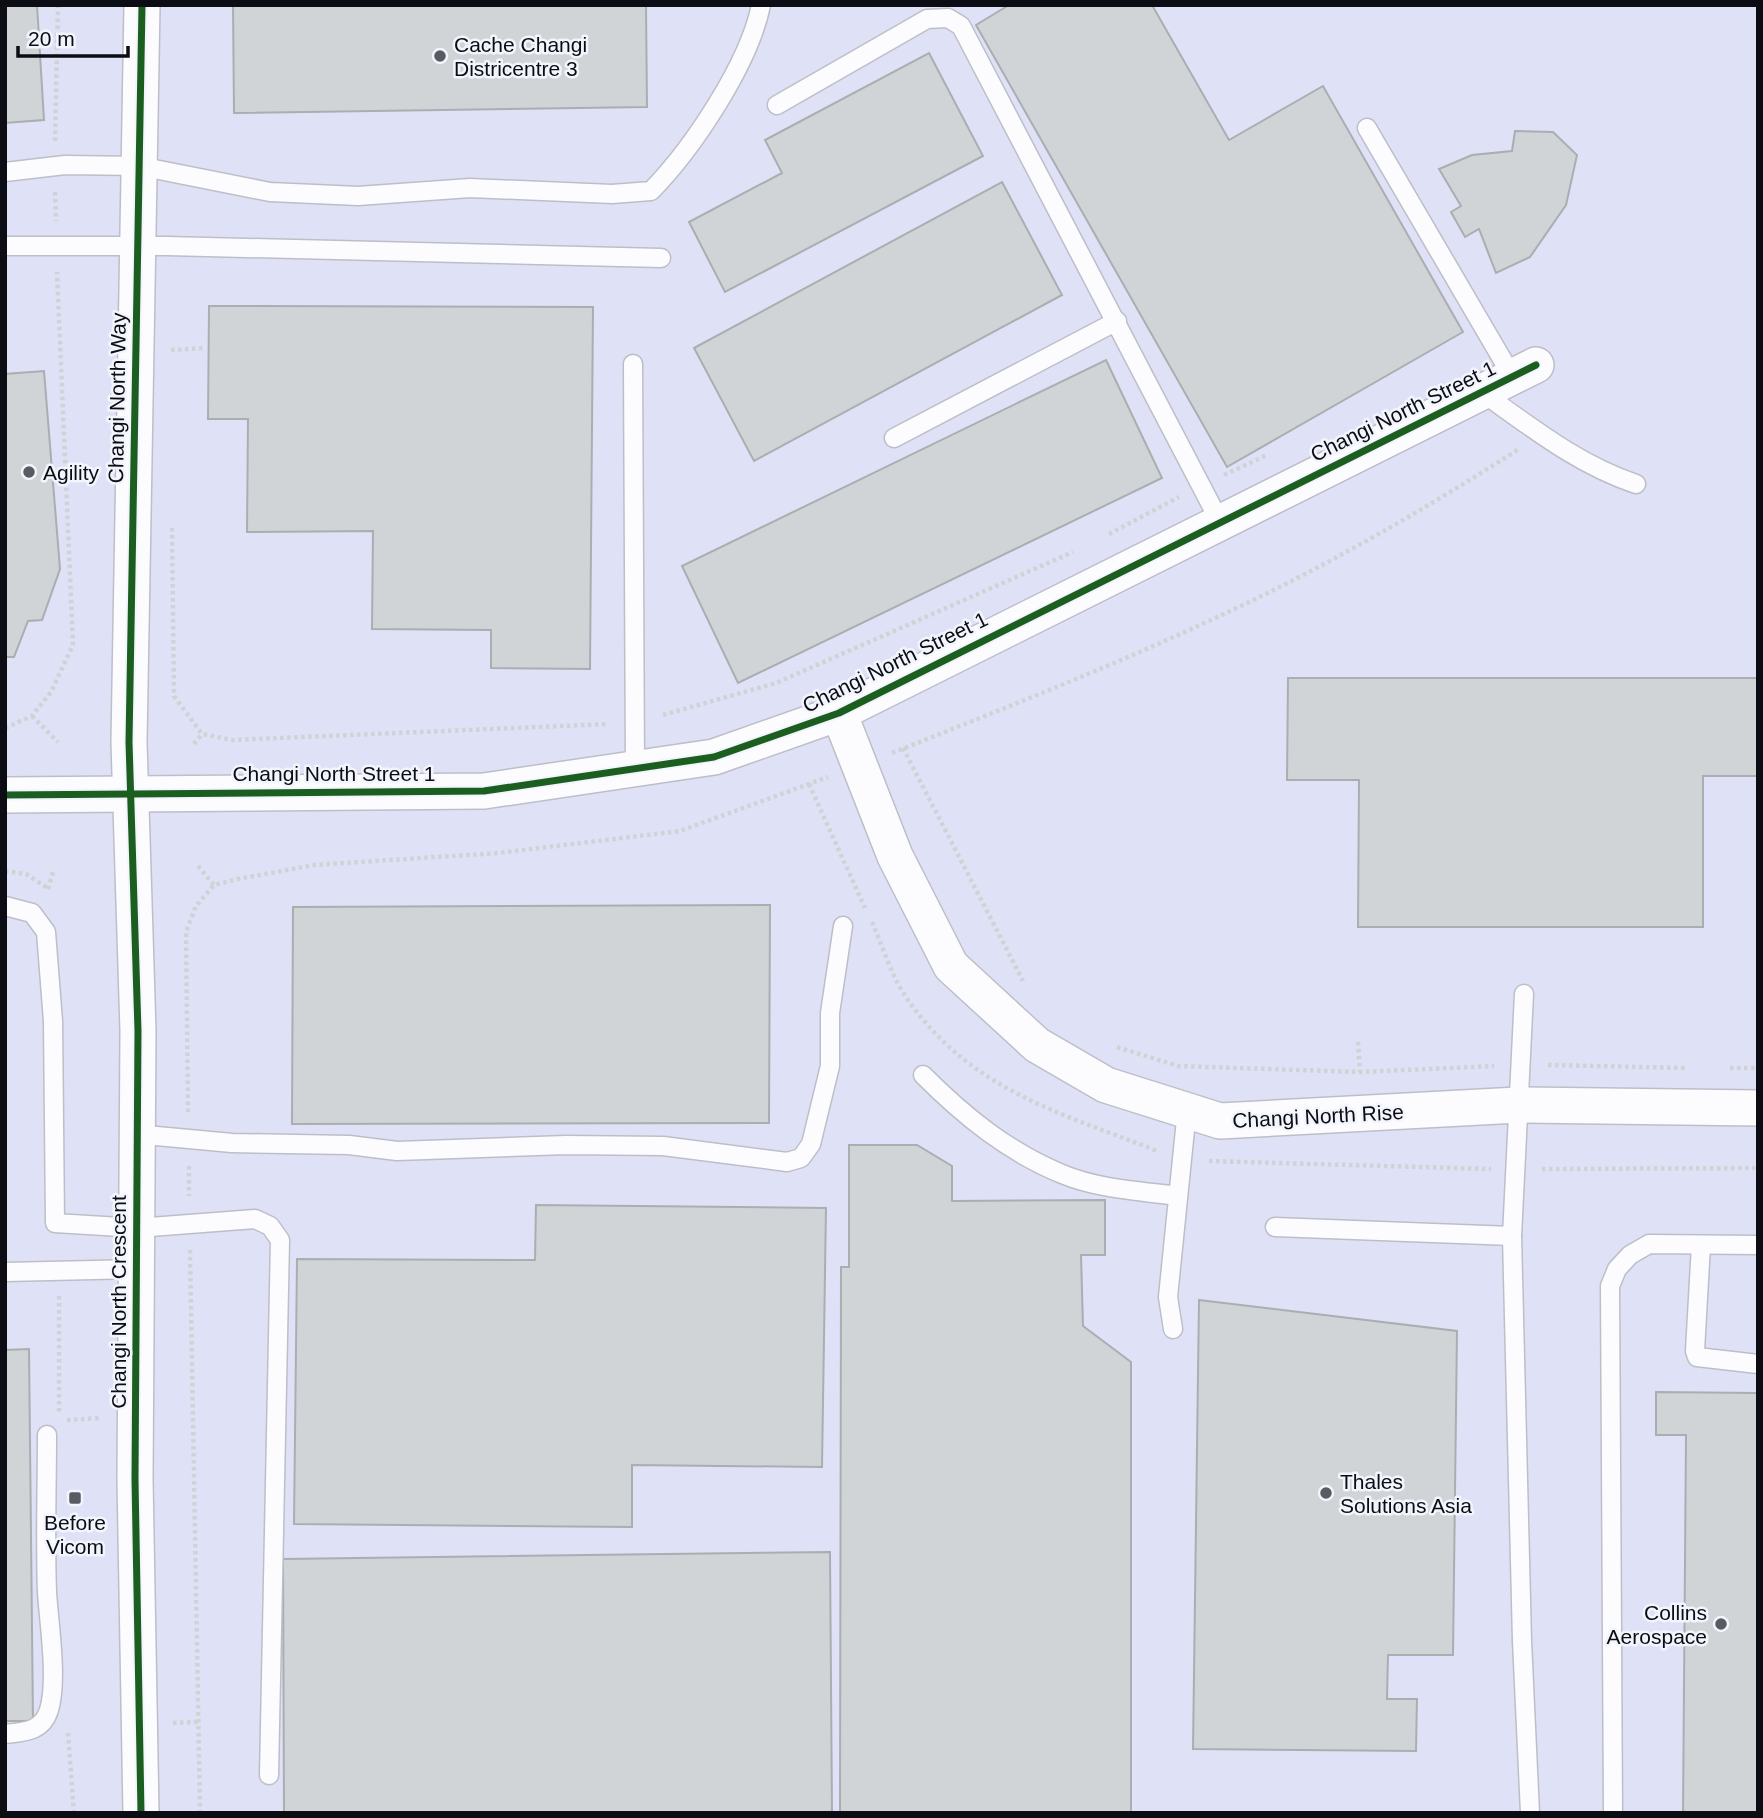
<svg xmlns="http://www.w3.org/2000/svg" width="1763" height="1818" viewBox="0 0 1763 1818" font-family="Arial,sans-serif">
<rect width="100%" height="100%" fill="#e9ebf6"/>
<rect fill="#dfe2f7" x="5" y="5" width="1753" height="1808"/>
<g fill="#d0d4d6" stroke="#aaaeb0" stroke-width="2">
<polygon points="5,5 37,5 44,120 5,123"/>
<polygon points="233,5 646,5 647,107 234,113"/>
<polygon points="1009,5 1152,5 1229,140 1323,86 1463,332 1227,467 976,25"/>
<polygon points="929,53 983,156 725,292 689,222 782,173 765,140"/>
<polygon points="1515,131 1553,132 1577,155 1566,205 1530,257 1496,273 1479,229 1465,237 1451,212 1461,206 1439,169 1472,155 1512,151"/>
<polygon points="1002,182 1062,295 754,461 694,348"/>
<polygon points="209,306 593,307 590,669 491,668 491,630 372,629 373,531 247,532 248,419 208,419"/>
<polygon points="1106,360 1162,478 738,683 682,566"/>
<polygon points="44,371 60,569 42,620 28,621 14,657 5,657 5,374"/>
<polygon points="1288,678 1758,678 1758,776 1703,776 1703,927 1358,927 1359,780 1287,780"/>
<polygon points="770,905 769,1123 292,1124 293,907"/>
<polygon points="849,1145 917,1145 952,1166 952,1201 1105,1200 1105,1255 1081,1255 1083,1326 1131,1362 1131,1813 840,1813 841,1267 849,1267"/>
<polygon points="536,1205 826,1208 822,1467 632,1465 632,1527 294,1524 297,1259 535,1260"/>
<polygon points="1199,1300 1457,1331 1453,1655 1388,1655 1387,1699 1417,1699 1416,1751 1193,1749"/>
<polygon points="29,1349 33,1721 5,1721 5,1350"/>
<polygon points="1656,1392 1758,1393 1758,1813 1683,1813 1686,1435 1656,1435"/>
<polygon points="830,1552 832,1813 284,1813 283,1559"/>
</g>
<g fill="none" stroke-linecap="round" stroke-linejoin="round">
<defs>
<g id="lane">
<polyline points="777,105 927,19 948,18 961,26 1220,522"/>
<polyline points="1367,128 1512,376"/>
<path d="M 5,172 L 65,165 L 139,166 L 270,192 L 358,196 L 470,188 L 612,194 L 651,191 C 693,148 749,64 761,5"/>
<polyline points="5,246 167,246 661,258"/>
<polyline points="633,364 635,769"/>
<path d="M 1483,393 C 1532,428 1579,465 1636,484"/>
<polyline points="894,438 1117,321"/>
<polyline points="5,906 32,913 46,932 53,1021 55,1223 137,1228 255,1219 270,1226 280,1240 269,1775"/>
<polyline points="1524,994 1512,1236 1522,1641 1530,1813"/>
<path d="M 923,1075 C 964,1116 1008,1152 1062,1174 C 1098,1189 1140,1191 1178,1196"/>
<polyline points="135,1134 232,1143 349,1145 397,1151 566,1145 663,1146 787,1162 801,1158 811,1144 830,1066 830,1013 843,926"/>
<polyline points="1275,1227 1512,1236"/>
<polyline points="1701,1245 1695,1351 1697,1357 1758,1364"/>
<polyline points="5,1272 138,1269"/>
<polyline points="1173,1329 1168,1297 1187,1110"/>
<path d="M 5,1734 C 24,1732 42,1732 49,1710 C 58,1680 49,1624 47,1592 C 45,1539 47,1487 47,1435"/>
<polyline points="1613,1813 1610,1286 1617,1269 1630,1255 1649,1244 1758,1245"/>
</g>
<g id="street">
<polyline points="839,713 895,856 951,966 1037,1045 1106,1085 1220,1121 1518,1105 1758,1108"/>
<polyline points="5,795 484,791 714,757 839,713 1536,365"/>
<polyline points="141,1813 135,1479 138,1031 129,742 142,5"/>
</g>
</defs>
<use href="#lane" stroke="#bdbec7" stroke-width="21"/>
<use href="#street" stroke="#bdbec7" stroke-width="38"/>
<g stroke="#d0d2d5" stroke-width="4.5" stroke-dasharray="3.5 3.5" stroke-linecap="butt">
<polyline points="55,141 58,5"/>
<polyline points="55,192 56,221"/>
<polyline points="171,350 205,348"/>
<polyline points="1224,475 1267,455"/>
<polyline points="172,528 174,696 202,734 232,740 609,724"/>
<polyline points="1109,534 1179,497"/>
<polyline points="663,715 776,683 1073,552"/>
<polyline points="32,716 58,742"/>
<polyline points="5,728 32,716 51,692 73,645 57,272"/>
<polyline points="194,744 202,734"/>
<polyline points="903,748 1023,981"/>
<path d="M 892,753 C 1005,708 1118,664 1228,612 C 1329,565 1425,509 1519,449"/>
<polyline points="809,784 865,908"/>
<polyline points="198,866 214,885"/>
<polyline points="5,871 26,874 49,889"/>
<polyline points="48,889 53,872"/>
<path d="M 872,922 C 883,947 892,978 908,1000 C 972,1091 1059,1112 1157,1151"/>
<polyline points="1358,1042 1360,1072"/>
<polyline points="1117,1047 1178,1066 1360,1072 1494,1066"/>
<polyline points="1548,1065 1686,1068"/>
<polyline points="1730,1068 1758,1068"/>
<polyline points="188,1112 186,932 196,906 214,885 238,879 314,865 498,853 680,831 828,777"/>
<polyline points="1209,1161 1491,1169"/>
<polyline points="189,1166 189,1196"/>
<polyline points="1542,1169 1758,1168"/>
<polyline points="190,1250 200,1813"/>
<polyline points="59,1296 59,1413"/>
<polyline points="67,1420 101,1418"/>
<polyline points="173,1723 200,1722"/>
<polyline points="68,1733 74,1813"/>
</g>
<use href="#lane" stroke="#fcfcfe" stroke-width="18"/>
<use href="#street" stroke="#fcfcfe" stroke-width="35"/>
<defs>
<g id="cycleway">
<polyline points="5,795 484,791 714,757 839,713 1536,365"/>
<polyline points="141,1813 135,1479 138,1031 129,742 142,5"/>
</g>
</defs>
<use href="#cycleway" stroke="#f3f5fd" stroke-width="11"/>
<use href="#cycleway" stroke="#1b5e20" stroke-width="7"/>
</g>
<g fill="#595b63" stroke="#f3f5fd" stroke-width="2.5">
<circle cx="440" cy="56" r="7"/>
<circle cx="29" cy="472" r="7"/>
<circle cx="1326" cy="1493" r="7"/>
<rect x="68" y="1491" width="14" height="14" rx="3.5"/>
<circle cx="1721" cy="1624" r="7"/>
</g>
<g text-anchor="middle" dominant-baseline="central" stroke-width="5" stroke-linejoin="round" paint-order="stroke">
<g font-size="21" fill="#0c0d14" stroke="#f3f5fd" text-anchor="start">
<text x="454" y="44">Cache Changi<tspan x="454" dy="24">Districentre 3</tspan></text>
<text x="43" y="472">Agility</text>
<text x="1340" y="1481">Thales<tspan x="1340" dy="24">Solutions Asia</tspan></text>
<text x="75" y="1522" text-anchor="middle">Before<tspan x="75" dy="24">Vicom</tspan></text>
<text x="1707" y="1612" text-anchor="end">Collins<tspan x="1707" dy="24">Aerospace</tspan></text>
</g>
<g font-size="21" fill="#0c0d14" stroke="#f3f5fd">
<text transform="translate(117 398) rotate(-89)">Changi North Way</text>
<text transform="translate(1403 411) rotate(-26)">Changi North Street 1</text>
<text transform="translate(895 662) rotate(-26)">Changi North Street 1</text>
<text x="334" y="773">Changi North Street 1</text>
<text transform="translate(1318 1116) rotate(-3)">Changi North Rise</text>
<text transform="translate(118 1302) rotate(-90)">Changi North Crescent</text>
</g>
</g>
<rect width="1763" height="1818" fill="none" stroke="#0c0d14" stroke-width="14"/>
<path d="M18 46v10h110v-10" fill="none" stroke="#0c0d14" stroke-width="3.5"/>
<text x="28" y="46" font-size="21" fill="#0c0d14" stroke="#f3f5fd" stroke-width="5" paint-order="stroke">20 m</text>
</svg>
